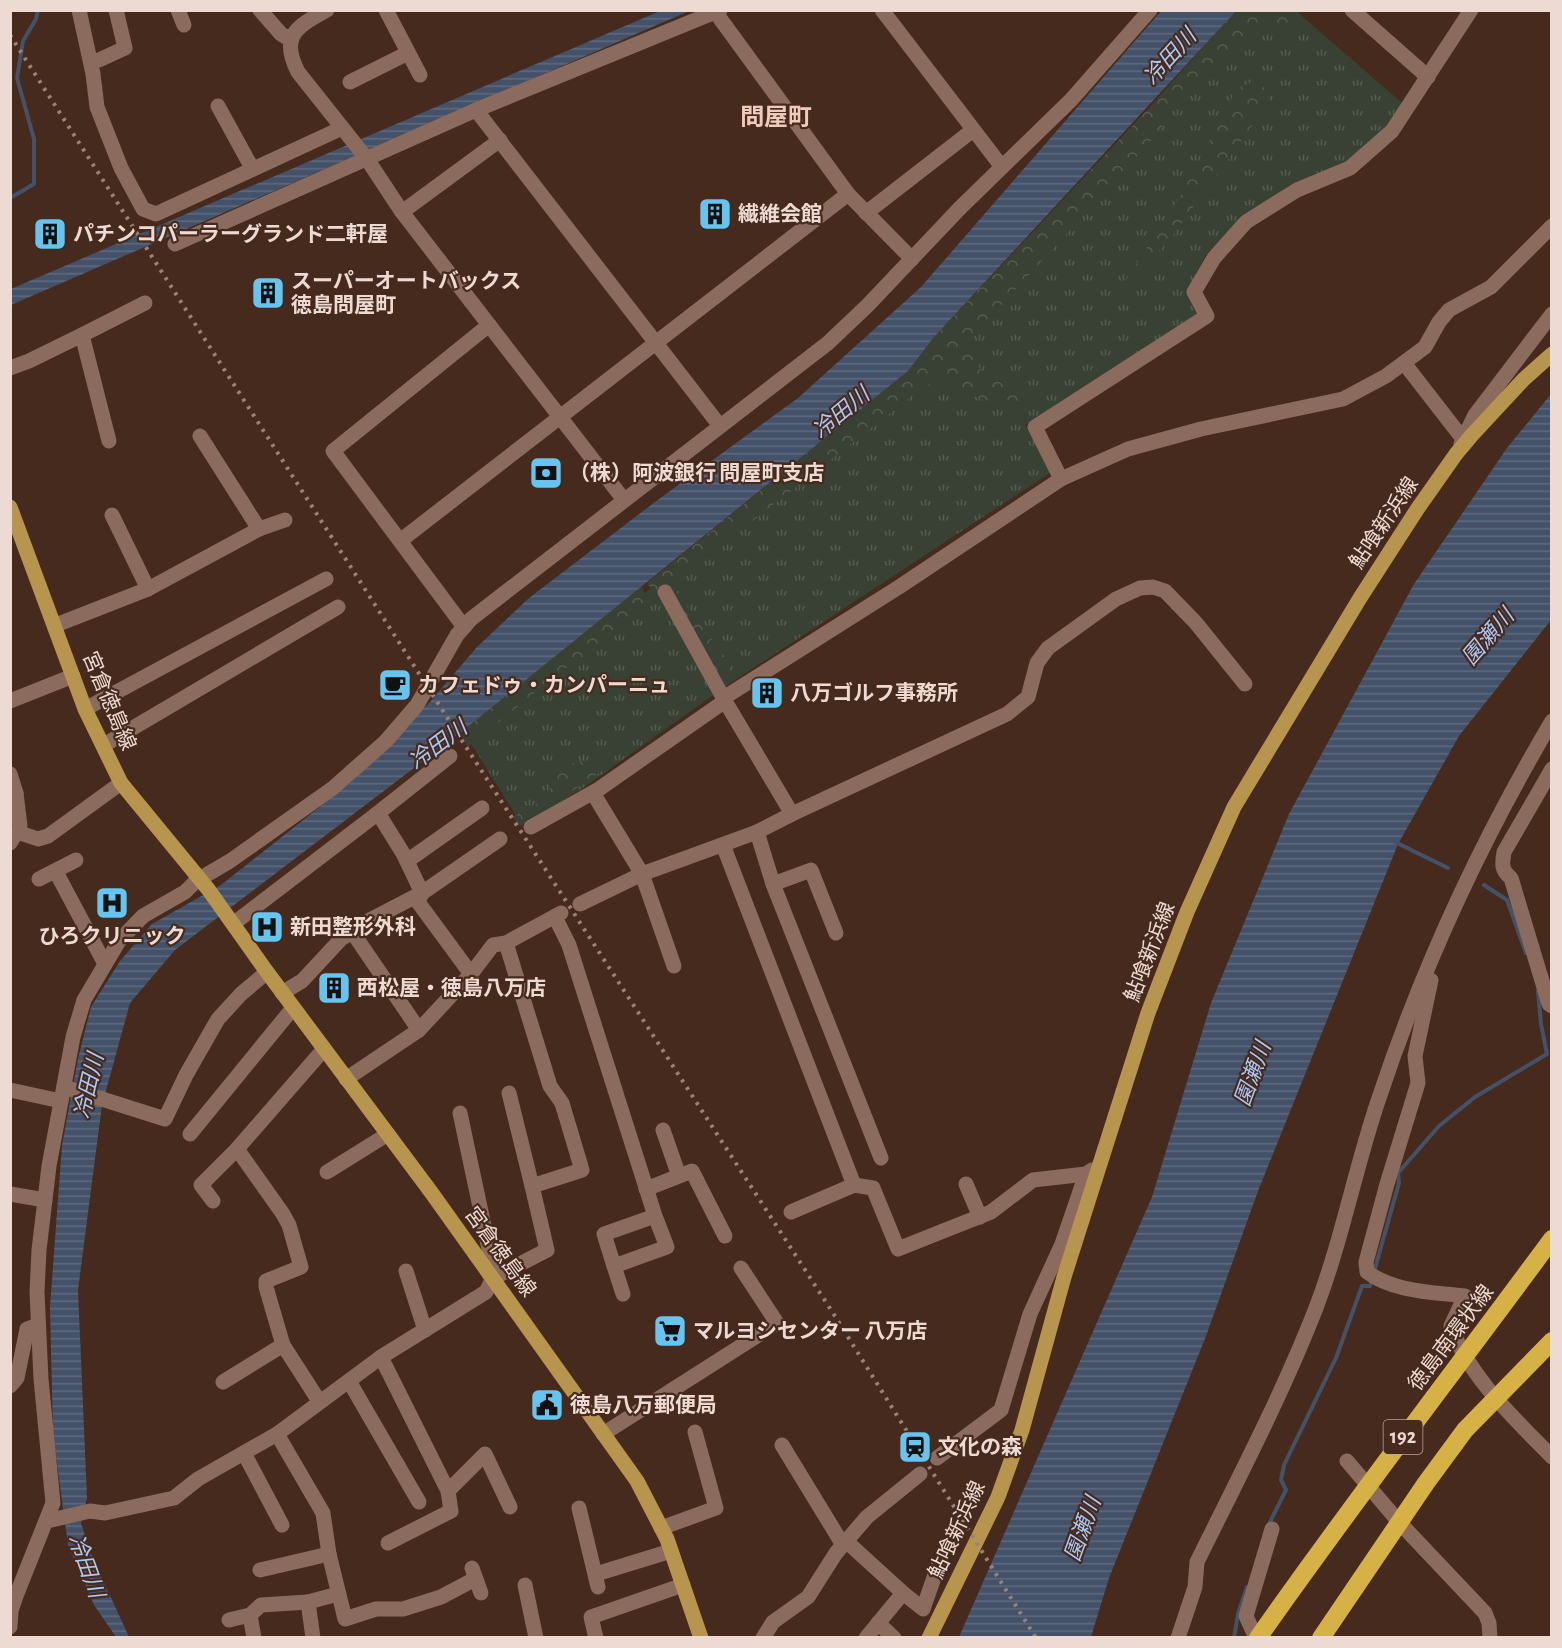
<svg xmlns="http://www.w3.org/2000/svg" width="1562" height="1648" viewBox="0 0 1562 1648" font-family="'Alegreya Sans','Noto Sans JP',sans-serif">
<defs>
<pattern id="grass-tufts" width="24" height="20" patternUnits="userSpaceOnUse" patternTransform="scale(1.5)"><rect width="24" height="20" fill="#384134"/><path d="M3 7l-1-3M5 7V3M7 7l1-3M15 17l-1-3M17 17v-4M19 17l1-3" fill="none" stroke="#555c50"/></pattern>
<pattern id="forest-crowns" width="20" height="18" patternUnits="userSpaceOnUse" patternTransform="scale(1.5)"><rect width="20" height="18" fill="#384134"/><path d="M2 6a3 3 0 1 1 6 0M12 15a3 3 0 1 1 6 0" fill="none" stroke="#555c50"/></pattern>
<pattern id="water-rules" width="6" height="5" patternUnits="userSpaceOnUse" patternTransform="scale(1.5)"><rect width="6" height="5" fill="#445269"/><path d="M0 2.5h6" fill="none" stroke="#5f6a7e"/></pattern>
</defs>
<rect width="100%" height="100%" fill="#462a1e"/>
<polygon fill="url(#grass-tufts)" points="1248,11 1296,11 1402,103 1386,128 1346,162 1240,219 1206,255 1187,291 1200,314 1025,425 1053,471 726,686 583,788 522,825 465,734 688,559 911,380"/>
<g fill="url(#forest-crowns)">
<polygon points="1235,11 1300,11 1287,28 1248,33 1198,86 1186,91 1167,112 1161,130 968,342 981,371 1027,391 1012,410 950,388 943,375 913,395 671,585 731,665 719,687 647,583 908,371 934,337 1149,108"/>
<polygon points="1256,79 1271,95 1248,132 1173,235 1111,303 1181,195 1236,90"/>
<polygon points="641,584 649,604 624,629 563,670 468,747 460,733"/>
<polygon points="581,761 605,769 520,826 513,817 540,802 564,767"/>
</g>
<g fill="url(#water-rules)">
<polygon points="660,11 689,11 11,305 11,289"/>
<polygon points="1161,11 1236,11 934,337 908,371 460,733 175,950 130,1003 102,1105 78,1290 87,1498 81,1523 92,1556 129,1637 116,1637 94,1605 68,1545 53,1434 50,1307 62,1145 78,1059 91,1007 120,961 152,924 221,885 350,783 430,702 477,647 529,598 655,502 798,398 921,287"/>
<polygon points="1551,394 1551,620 1459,736 1398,844 1258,1191 1206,1336 1109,1578 1091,1637 959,1637 1152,1197 1211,1003 1289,814 1414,584 1507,448"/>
</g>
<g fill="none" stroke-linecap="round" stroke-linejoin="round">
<g stroke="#445269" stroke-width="4">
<polyline points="10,198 34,184 34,139 17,78 23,41 36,19 38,10"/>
<polyline points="1395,842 1448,868"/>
<polyline points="1484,885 1507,900 1526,953"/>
<polyline points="1374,1272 1399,1183 1398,1173 1439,1126 1475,1097 1547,1054 1541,1024 1538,991"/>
<polyline points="1268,1526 1286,1490 1281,1480 1284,1465 1336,1358 1362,1286 1370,1286 1372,1279"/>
<polyline points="1234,1638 1238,1614 1247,1587"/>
</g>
<g stroke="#8b6b5d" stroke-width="15">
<polyline points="79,10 93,74 97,107 121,168 143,209 156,214 342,128"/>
<polyline points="178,10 184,25"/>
<polyline points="260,10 281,34 291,40"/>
<path d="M 327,10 C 298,26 279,35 298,72 L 367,159 L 402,212 L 624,500"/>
<polyline points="386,10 420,75"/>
<polyline points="882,10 1002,167"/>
<polyline points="1352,10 1428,77"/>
<polyline points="716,13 848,194 912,259"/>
<polyline points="99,60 125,48 116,10"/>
<polyline points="350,82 408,53"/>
<polyline points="218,106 252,168"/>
<polyline points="476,110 720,426"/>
<polyline points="402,212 500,140"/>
<polyline points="866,213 973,130"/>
<polyline points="175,244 476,110 720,10"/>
<polyline points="82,335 145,303"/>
<polyline points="1404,363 1463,439"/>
<polyline points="10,368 29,361 82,335 109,441"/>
<polyline points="200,436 259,529"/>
<polyline points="1461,444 1475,415 1552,314"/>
<polyline points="1061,479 1128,449 1201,429 1343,399 1386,376 1425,347 1439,322 1449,310 1491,287 1552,226"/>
<polyline points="112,515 148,589"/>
<polyline points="400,541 848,194"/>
<polyline points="56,625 148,589 259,529 285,520"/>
<polyline points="464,627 333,451 489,325"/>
<polyline points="725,697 899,587 1061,479 1035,427 1207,316 1194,292 1214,258 1246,222 1297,190 1350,168 1392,131 1471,10"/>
<polyline points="10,701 73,676"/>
<polyline points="85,709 326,579"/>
<polyline points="104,745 338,607"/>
<path d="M 1552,769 L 1504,852 C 1502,864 1501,870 1511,878 L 1549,1004 L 1552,1006"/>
<polyline points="10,774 16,793 10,794"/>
<polyline points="16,793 20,826 17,832"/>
<polyline points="593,793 642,874 674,966"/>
<polyline points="378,813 450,756"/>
<polyline points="792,814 1007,714 1028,697 1037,663 1048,648 1116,599 1140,588 1153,587 1165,591 1196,623 1245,684"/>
<polyline points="531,827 599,789 725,701"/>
<polyline points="757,832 773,884 881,1158"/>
<polyline points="10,843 17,832 38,839 48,836 121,783"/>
<polyline points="723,845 854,1185 873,1188 898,1249 991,1212 1033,1180 1086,1174"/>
<polyline points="407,861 482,808"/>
<polyline points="56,872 105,964"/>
<polyline points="39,879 76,860"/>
<polyline points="773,884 811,870 836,933"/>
<polyline points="422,893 418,902 471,974"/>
<polyline points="580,904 642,874 757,832 792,814 725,701 665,592"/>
<polyline points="555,917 569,945 655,1216 667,1247 614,1266 604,1234 655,1216"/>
<polyline points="233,924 378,813 404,855 422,893 500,839"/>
<polyline points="353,933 419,1030"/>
<path d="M 1431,980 L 1415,1056 L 1418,1083 L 1387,1184 L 1366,1262 L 1367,1272 C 1394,1292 1432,1292 1465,1296 L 1451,1326 C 1468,1376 1515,1419 1552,1457"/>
<polyline points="282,993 302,981 341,939 370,920 422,893"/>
<polyline points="346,1079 419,1030 471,974 493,945 506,943 561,913"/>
<polyline points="64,1087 165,1119 186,1075 218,1019 241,994 267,972"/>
<polyline points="10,1090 61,1101"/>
<polyline points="509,1093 532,1186"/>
<polyline points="460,1113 493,1268 489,1274"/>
<polyline points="663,1130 679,1176"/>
<polyline points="190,1134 293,1008"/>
<polyline points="237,1149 283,1214 289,1225 301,1267 266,1281 266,1287 283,1345"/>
<polyline points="327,1172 388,1134"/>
<polyline points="966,1184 980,1217"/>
<polyline points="646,1189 692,1171 725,1236"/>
<polyline points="10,1194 45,1200"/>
<polyline points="213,1201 201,1185 237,1149 324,1049"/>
<polyline points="791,1212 854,1185"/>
<polyline points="614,1266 623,1294"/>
<polyline points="406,1271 425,1330"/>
<polyline points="381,1357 448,1491 485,1454 510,1507"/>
<polyline points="349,1381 419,1502"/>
<polyline points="223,1382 283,1345 319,1401"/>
<polyline points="10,1386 17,1378 27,1329 38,1325"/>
<polyline points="277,1434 323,1513 329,1554 345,1619 376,1609 403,1609 441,1597 475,1579"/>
<polyline points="603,1434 777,1323 741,1268"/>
<polyline points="782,1445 843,1545"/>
<polyline points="244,1453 282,1525"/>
<polyline points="937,1458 1001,1410 1030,1314 1062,1244 1086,1174 1092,1170"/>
<polyline points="1347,1461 1399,1522 1485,1613 1489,1623 1490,1638"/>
<polyline points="579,1508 598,1587"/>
<polyline points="47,1521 90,1511 105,1513 174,1498 198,1479 277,1434 381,1357 486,1292 493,1278 547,1250 532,1186 582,1170 562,1103 550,1086 506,943"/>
<polyline points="661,1528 716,1508 695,1432"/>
<polyline points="846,1541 903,1593 866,1638"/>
<polyline points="388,1543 451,1511 448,1491"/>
<polyline points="472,1568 481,1593"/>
<polyline points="260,1570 329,1554"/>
<polyline points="596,1574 671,1551"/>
<polyline points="525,1585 536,1638"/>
<polyline points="903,1593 923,1609 938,1566"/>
<polyline points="308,1602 338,1594"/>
<polyline points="229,1620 250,1615"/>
<polyline points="878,1623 894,1638"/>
<polyline points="10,1627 11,1611 16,1596 53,1503 41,1379 37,1292 39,1250 49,1166 73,1037 84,1000 119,941 143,916 185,892 196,881 230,861 333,788 386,741 417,705 457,635 471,619 828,343 868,305 960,208 1071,100 1150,10"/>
<polyline points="254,1638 250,1615 261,1605 308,1602 313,1638"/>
<polyline points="596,1638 591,1617 683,1585"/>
<polyline points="763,1638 773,1622 808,1597 836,1553 867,1517 920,1474"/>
<path d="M 1178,1638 L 1195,1587 L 1197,1562 C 1238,1479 1282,1395 1316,1308 C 1342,1240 1355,1169 1378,1101 C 1422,968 1481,841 1552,721"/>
<polyline points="1256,1638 1246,1616 1272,1529"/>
</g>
<g stroke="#b7954f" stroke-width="15">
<polyline points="10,507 85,709 121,783 208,889 267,972 431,1192 637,1481 667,1539 701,1638"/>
<polyline points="929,1638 998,1497 1022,1430 1064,1277 1148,1013 1187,912 1234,807 1360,598 1418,508 1456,454 1472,435 1523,380 1552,354"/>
</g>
<g stroke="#d5b146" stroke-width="18">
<path d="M 1258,1638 C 1353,1502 1454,1372 1552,1239"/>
<polyline points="1321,1638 1426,1483 1465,1430 1552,1341"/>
</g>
<polyline stroke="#9a8278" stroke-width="4" stroke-dasharray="3 6" stroke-linecap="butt" points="10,35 459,736 833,1313 1036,1638"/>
</g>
<defs>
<symbol id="building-square" viewBox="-11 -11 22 22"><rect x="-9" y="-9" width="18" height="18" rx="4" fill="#67c4ef" stroke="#462a1e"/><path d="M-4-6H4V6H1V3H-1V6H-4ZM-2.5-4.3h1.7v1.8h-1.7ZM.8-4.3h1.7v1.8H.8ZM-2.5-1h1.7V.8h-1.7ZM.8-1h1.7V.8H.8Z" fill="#111"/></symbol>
<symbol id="bank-square" viewBox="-11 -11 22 22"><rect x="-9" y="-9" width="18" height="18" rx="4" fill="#67c4ef" stroke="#462a1e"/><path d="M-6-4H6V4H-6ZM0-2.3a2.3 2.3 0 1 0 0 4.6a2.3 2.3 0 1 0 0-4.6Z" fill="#111"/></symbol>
<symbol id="cafe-square" viewBox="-11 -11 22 22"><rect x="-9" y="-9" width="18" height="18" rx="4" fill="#67c4ef" stroke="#462a1e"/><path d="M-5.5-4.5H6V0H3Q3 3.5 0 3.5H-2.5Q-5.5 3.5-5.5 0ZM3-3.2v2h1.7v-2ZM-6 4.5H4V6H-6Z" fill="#111"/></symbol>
<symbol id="hospital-square" viewBox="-11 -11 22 22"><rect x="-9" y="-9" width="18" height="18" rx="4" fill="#67c4ef" stroke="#462a1e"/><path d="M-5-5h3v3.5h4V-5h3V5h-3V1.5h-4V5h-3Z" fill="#111"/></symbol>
<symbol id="supermarket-square" viewBox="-11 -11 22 22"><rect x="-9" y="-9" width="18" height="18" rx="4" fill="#67c4ef" stroke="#462a1e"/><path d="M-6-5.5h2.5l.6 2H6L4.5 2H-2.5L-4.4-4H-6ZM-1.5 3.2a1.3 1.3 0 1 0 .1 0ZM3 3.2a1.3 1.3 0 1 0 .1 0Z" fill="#111"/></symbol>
<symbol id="civic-square" viewBox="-11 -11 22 22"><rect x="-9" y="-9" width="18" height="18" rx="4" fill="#67c4ef" stroke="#462a1e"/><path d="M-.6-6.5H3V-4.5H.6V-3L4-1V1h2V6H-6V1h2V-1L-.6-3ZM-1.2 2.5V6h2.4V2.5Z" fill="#111"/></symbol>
<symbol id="station-square" viewBox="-11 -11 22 22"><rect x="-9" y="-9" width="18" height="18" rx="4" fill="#67c4ef" stroke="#462a1e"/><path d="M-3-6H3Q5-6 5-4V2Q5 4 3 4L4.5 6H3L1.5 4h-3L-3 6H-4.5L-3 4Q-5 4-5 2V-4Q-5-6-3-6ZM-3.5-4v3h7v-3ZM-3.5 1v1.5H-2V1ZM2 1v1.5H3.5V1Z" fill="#111"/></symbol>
</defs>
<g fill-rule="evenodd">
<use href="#building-square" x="696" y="195" width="38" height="38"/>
<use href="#building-square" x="31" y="215" width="38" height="38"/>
<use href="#building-square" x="249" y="274" width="38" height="38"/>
<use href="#bank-square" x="527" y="454" width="38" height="38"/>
<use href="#cafe-square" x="376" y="666" width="38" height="38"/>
<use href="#building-square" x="748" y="674" width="38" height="38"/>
<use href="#hospital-square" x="93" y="884" width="38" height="38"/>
<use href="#hospital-square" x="248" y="908" width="38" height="38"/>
<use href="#building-square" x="315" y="969" width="38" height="38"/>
<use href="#supermarket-square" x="651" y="1312" width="38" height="38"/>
<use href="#civic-square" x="528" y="1386" width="38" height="38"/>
<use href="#station-square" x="896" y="1428" width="38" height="38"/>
</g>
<g text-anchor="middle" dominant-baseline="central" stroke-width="4.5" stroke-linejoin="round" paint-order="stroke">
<rect fill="#462a1e" stroke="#bba59c" stroke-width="1.5" x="1383.5" y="1420" width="39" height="34" rx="4.5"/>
<g font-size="20" font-weight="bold" fill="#eddad2">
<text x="1403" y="1437">192</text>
</g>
<g font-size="21" font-weight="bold" fill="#eddad2" stroke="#462a1e" text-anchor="start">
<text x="738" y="214">繊維会館</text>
<text x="73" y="234">パチンコパーラーグランド二軒屋</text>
<text x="291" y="281">スーパーオートバックス<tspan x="291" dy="24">徳島問屋町</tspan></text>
<text x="569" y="473">（株）阿波銀行 問屋町支店</text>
<text x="418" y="685">カフェドゥ・カンパーニュ</text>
<text x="790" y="693">八万ゴルフ事務所</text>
<text x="290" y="927">新田整形外科</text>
<text x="112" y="936" text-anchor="middle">ひろクリニック</text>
<text x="357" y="988">西松屋・徳島八万店</text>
<text x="693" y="1331">マルヨシセンター 八万店</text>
<text x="570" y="1405">徳島八万郵便局</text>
<text x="938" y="1447">文化の森</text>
</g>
<g font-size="21" fill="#eddad2" stroke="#462a1e">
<text transform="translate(1384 523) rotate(-56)">鮎喰新浜線</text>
<text transform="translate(109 701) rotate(67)">宮倉徳島線</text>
<text transform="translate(1150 952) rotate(-69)">鮎喰新浜線</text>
<text transform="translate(500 1252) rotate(54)">宮倉徳島線</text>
<text transform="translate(1451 1338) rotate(-53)">徳島南環状線</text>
<text transform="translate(957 1530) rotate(-65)">鮎喰新浜線</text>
</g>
<g font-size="22" font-style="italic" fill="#abc9f6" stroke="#462a1e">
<text transform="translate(1170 57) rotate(-48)">冷田川</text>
<text transform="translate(841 413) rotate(-40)">冷田川</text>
<text transform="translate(1488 637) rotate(-49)">園瀬川</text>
<text transform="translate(438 745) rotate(-37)">冷田川</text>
<text transform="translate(1253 1074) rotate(-70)">園瀬川</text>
<text transform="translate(89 1086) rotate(-77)">冷田川</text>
<text transform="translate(1083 1529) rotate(-70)">園瀬川</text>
<text transform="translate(86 1566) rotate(70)">冷田川</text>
</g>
<g font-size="24" font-weight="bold" fill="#f0cbbb" stroke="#462a1e">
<text x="776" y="118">問屋町</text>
</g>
</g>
<rect width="1562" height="1648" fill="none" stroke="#eddad2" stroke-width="24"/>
</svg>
